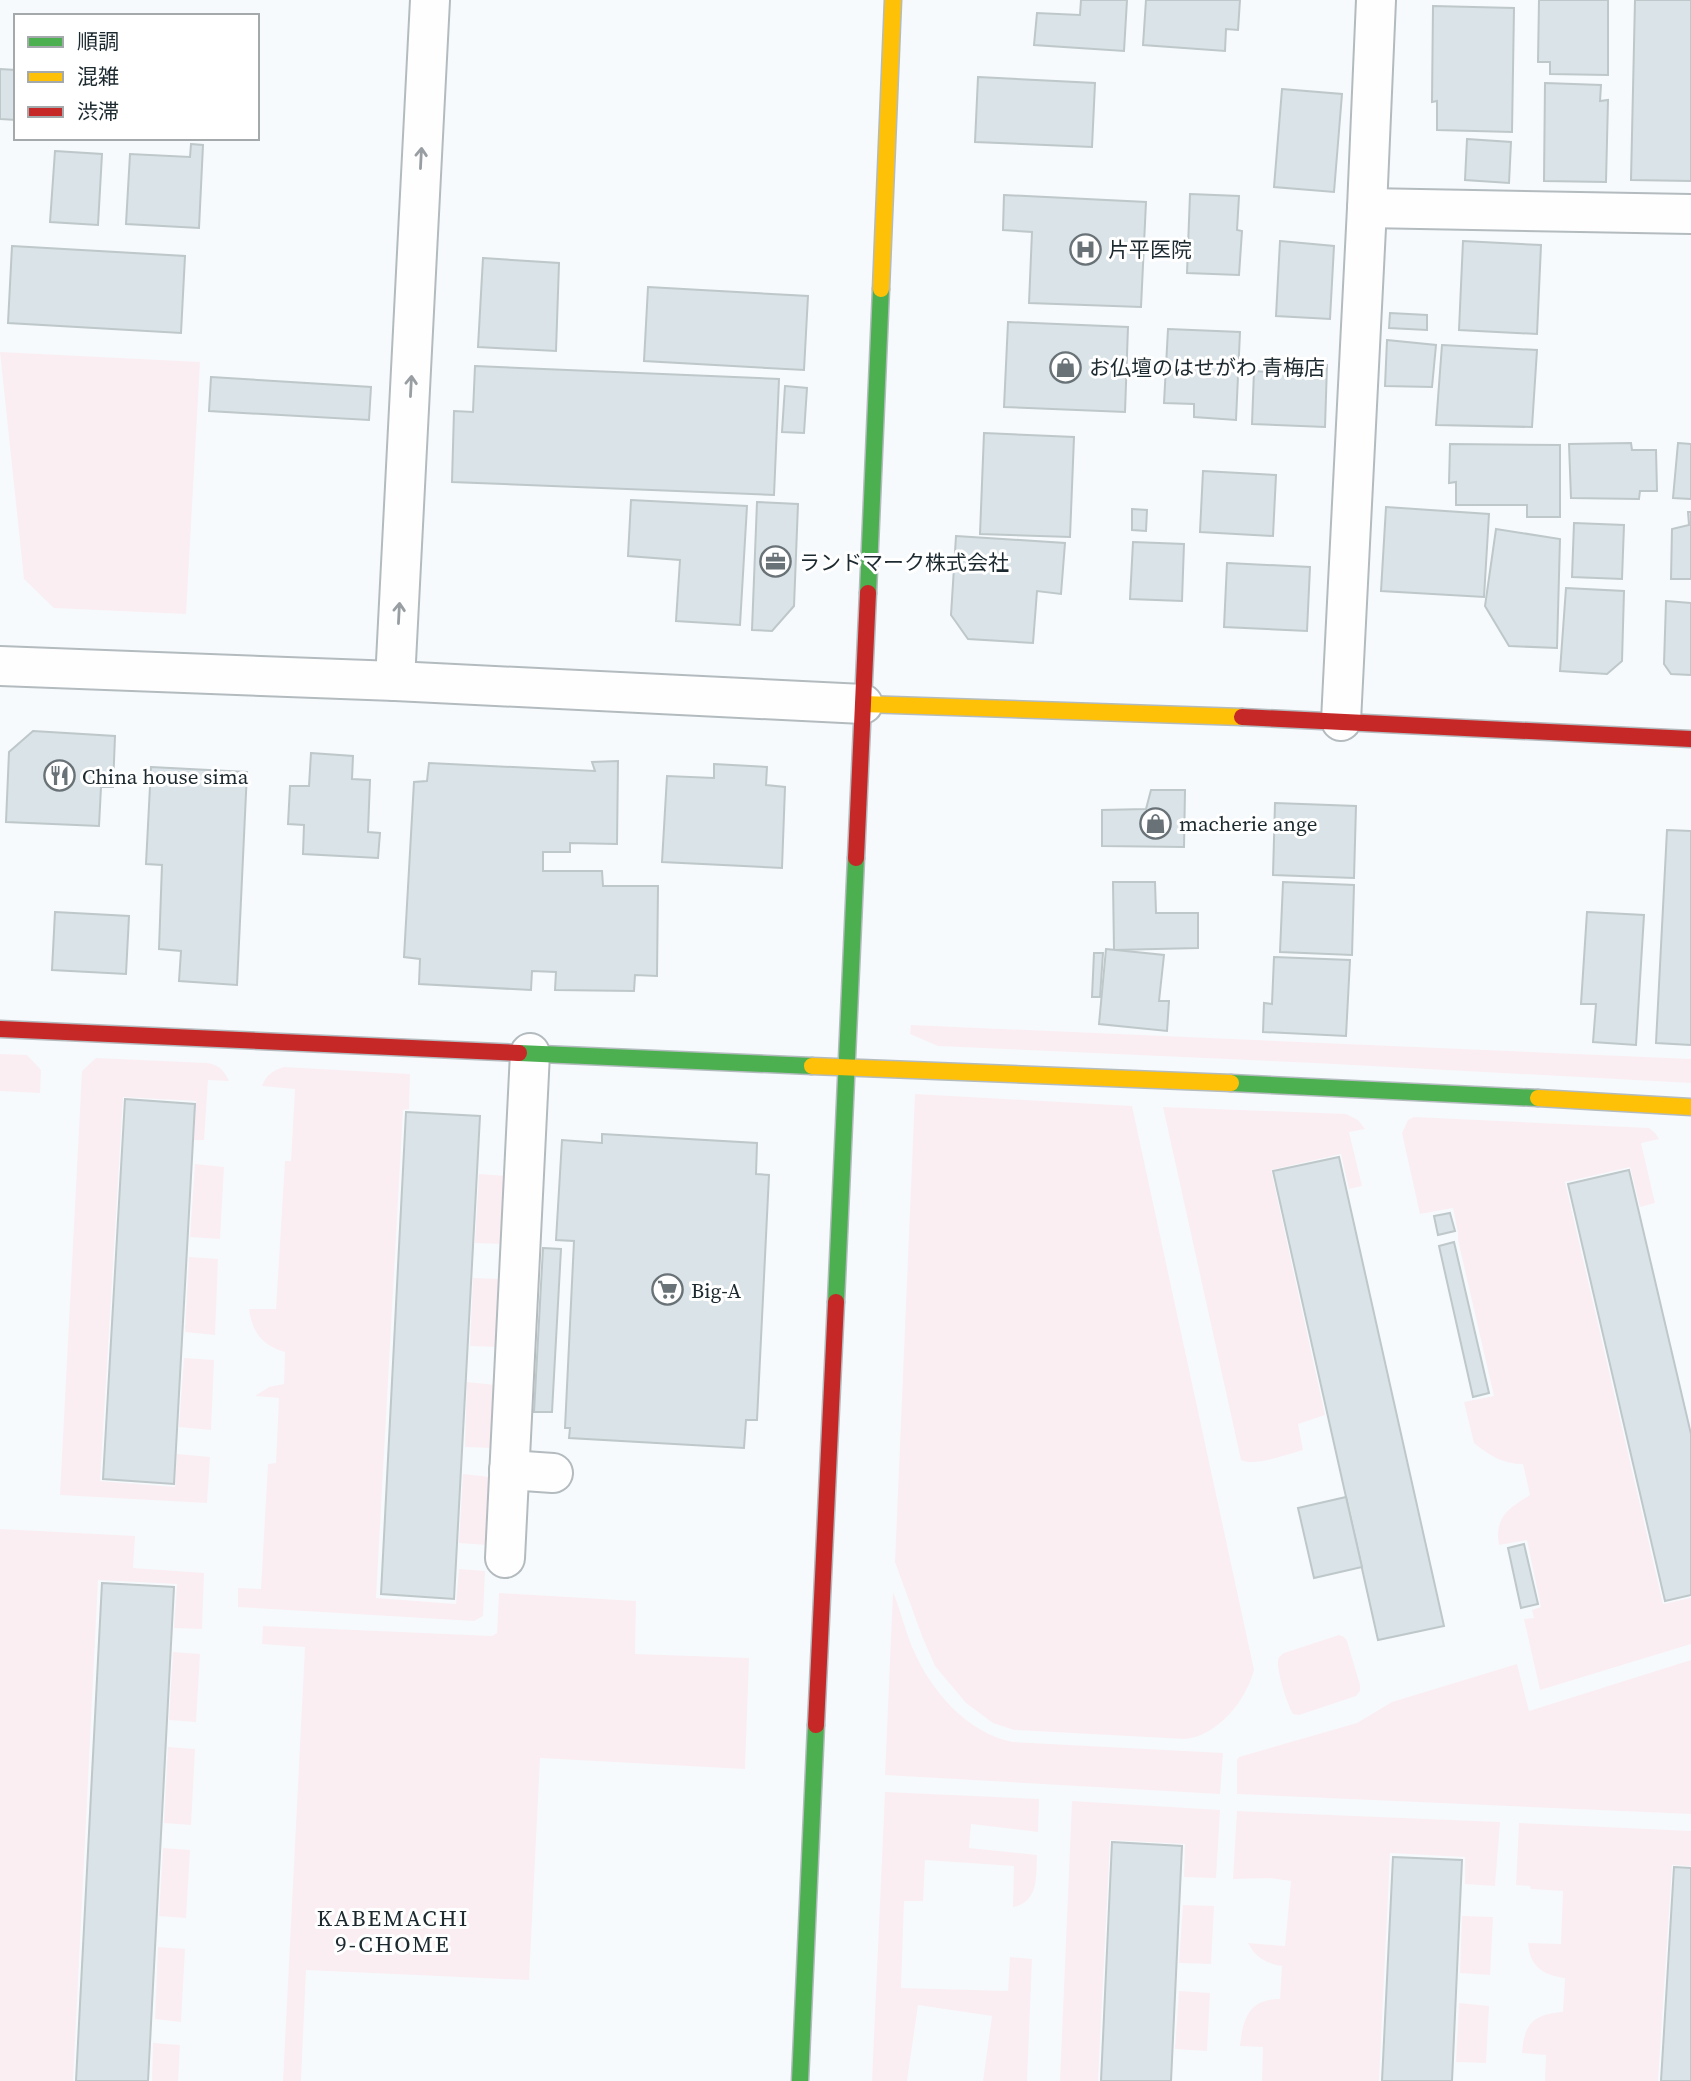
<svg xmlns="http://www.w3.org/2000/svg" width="1691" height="2081" viewBox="0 0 1691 2081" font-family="'Source Serif 4','Noto Sans JP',serif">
<rect width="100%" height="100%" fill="#f6fafc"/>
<g fill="#faeef2">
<polygon points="0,352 200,362 186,614 54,608 24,579"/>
<polygon points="911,1025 1691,1059 1691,1083 1315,1063 938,1046 910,1034"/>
<polygon points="0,1054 27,1055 41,1070 40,1093 0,1091"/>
<path d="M 96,1058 L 207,1063 C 219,1065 223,1069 229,1081 L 208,1080 L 204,1140 L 194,1140 L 196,1101 L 123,1097 L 100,1481 L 175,1487 L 177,1454 L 210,1457 L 207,1503 L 60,1495 L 82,1071 Z"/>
<path d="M 284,1067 L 410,1074 L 409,1109 L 403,1110 L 376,1598 L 456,1604 L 459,1569 L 485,1571 L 483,1616 L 474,1621 L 238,1607 L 238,1588 L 261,1589 L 268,1464 L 276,1463 L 279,1398 L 255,1396 L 269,1387 L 284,1384 L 285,1352 C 262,1346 252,1332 249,1309 L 276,1309 L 285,1161 L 291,1161 L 295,1089 L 262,1086 C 266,1075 272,1071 284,1067 Z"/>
<path d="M 915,1094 L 1132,1106 L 1254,1670 C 1246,1701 1217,1736 1185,1739 L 1014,1730 L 993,1723 L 966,1703 L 935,1666 L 922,1636 L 895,1562 Z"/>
<path d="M 1163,1107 L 1346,1114 L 1358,1120 L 1365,1129 L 1349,1132 L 1362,1186 L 1349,1189 L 1341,1154 L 1271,1170 L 1325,1415 L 1298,1424 L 1303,1450 C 1287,1454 1255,1467 1241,1460 Z"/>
<path d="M 1414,1117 L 1649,1128 L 1655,1133 L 1659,1139 L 1641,1143 L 1655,1203 L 1640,1207 L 1630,1167 L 1565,1182 L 1663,1604 L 1691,1598 L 1691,1644 L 1540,1690 L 1524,1619 L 1534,1618 L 1532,1610 L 1541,1607 L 1527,1540 L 1499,1545 C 1494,1517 1509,1508 1530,1495 L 1523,1464 C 1503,1464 1490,1456 1474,1443 L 1464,1402 L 1494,1396 L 1458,1240 L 1458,1233 L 1453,1208 L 1420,1214 L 1402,1133 L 1408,1120 Z"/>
<polygon points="195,1164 224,1167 220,1239 190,1237"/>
<polygon points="479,1174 507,1176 503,1244 475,1243"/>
<polygon points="189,1257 218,1259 215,1335 185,1332"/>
<polygon points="473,1278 501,1279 498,1347 470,1346"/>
<polygon points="184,1358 214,1360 211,1430 179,1427"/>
<polygon points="467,1382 496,1385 492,1448 465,1447"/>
<polygon points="463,1474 490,1477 487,1545 459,1543"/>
<polygon points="0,1529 135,1536 133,1568 204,1573 202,1629 174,1628 177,1584 98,1580 73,2081 0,2081"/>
<path d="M 893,1592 C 901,1611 905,1631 913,1649 C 931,1691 967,1733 1013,1742 L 1223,1753 L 1220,1794 L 885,1775 Z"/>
<polygon points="499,1593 636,1601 635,1654 749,1658 745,1769 540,1758 529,1980 306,1970 301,2081 283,2081 305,1647 262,1644 263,1626 492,1636 497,1633"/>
<path d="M 1339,1635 L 1344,1637 L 1347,1641 L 1360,1685 L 1360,1691 L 1356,1696 L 1299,1715 L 1293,1714 C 1287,1704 1278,1675 1278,1663 C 1278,1657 1279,1657 1284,1653 Z"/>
<polygon points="173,1652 200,1654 196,1722 169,1720"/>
<polygon points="1691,1660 1691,1814 1237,1794 1237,1760 1239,1757 1357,1723 1392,1702 1517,1664 1529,1711"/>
<polygon points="168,1747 195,1749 191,1825 164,1823"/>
<path d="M 885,1792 L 1039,1799 L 1038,1832 L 971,1824 L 969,1848 L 1037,1855 C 1036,1877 1039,1902 1013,1907 L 1014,1866 L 925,1860 L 923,1901 L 904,1901 L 901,1988 L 1008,1991 L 1010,1957 L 1032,1959 L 1027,2081 L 983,2081 L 992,2016 L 918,2005 L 907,2081 L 872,2081 Z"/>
<polygon points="1072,1801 1220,1810 1216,1878 1184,1877 1185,1844 1110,1840 1098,2081 1060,2081"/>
<path d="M 1237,1811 L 1500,1822 L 1495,1886 L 1465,1884 L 1465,1857 L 1390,1853 L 1379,2081 L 1262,2081 L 1263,2047 L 1240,2046 C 1243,2018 1249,1999 1280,1999 L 1282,1966 C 1266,1963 1256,1958 1248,1943 L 1285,1946 L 1291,1881 L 1270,1878 L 1233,1879 Z"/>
<path d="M 1519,1823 L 1691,1831 L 1691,1866 L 1672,1865 L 1658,2081 L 1545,2081 L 1546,2055 L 1522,2053 C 1524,2023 1534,2014 1563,2012 L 1565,1978 C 1543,1975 1530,1967 1528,1943 L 1561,1944 L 1563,1891 L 1531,1889 L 1530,1886 L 1516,1885 Z"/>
<polygon points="163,1848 190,1850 186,1918 159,1916"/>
<polygon points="1183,1905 1214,1906 1211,1964 1179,1963"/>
<polygon points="1462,1916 1493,1917 1490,1975 1460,1973"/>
<polygon points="158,1947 185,1949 181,2022 155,2019"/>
<polygon points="1179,1991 1210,1993 1207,2051 1175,2049"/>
<polygon points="1459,2003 1489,2006 1486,2063 1456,2062"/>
<polygon points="153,2043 180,2045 178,2081 152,2081"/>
</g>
<g fill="#dae3e7" stroke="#bec7ca" stroke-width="2">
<polygon points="1081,0 1127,0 1124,51 1034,45 1037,13 1080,15"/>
<polygon points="1146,0 1240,0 1238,30 1226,29 1225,51 1143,45"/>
<polygon points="1539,0 1608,0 1608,75 1550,74 1550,62 1538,62"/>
<polygon points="1635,0 1691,0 1691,181 1631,180"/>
<polygon points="1433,6 1514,8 1512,132 1437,130 1437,101 1432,102"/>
<polygon points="0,69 16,70 16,120 0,119"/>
<polygon points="978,77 1095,83 1092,147 975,142"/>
<polygon points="1545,83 1601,85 1600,101 1608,100 1606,182 1544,181"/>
<polygon points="1282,89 1342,94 1334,192 1274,187"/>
<polygon points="1467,139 1511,142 1509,183 1465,180"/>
<polygon points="191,144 203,145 199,228 126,224 130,154 190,157"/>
<polygon points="55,151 102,154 98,225 50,222"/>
<polygon points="1190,194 1239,196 1237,230 1242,231 1239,275 1187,273"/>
<polygon points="1004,195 1146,202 1141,307 1029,303 1032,232 1003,230"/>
<polygon points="1280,241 1334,246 1330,319 1276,316"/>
<polygon points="1463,241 1541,245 1537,334 1459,330"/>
<polygon points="12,246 185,256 181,333 8,323"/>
<polygon points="483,258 559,263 556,351 478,347"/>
<polygon points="648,287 808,296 804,370 644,361"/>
<polygon points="1390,313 1427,315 1427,330 1389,328"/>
<polygon points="1008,322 1128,327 1125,412 1004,407"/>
<polygon points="1168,329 1240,332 1236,420 1194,417 1194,404 1164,403"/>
<polygon points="1387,340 1436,345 1432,387 1385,386"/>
<polygon points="1442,345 1537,350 1532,427 1436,425"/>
<polygon points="1268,362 1327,365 1325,427 1252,424 1254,371 1267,372"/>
<polygon points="475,366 779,379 774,495 452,482 454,411 473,412"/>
<polygon points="211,377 371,387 369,420 209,411"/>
<polygon points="785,386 807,388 804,433 782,432"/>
<polygon points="984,433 1074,437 1070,537 980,534"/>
<polygon points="1631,443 1632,450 1656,450 1657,491 1640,491 1639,499 1571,498 1569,444"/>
<polygon points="1678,443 1691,444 1691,499 1673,498"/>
<polygon points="1450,444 1560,445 1560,517 1527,517 1527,505 1456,505 1456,482 1449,483"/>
<polygon points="1203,471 1276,475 1273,536 1200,532"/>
<polygon points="631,500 747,506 740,625 676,621 680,560 628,556"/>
<polygon points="757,502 798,504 794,606 772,631 752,630"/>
<polygon points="1386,507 1489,514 1484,597 1381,591"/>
<polygon points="1132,509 1147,510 1146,531 1132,530"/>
<polygon points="1688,512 1691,512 1691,579 1671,579 1672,529 1689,525"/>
<polygon points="1574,523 1624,525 1622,579 1572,577"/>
<polygon points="1496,529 1560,539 1557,648 1509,646 1485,606"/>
<polygon points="956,536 1065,543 1061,594 1037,591 1033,643 968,639 951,615"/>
<polygon points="1133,542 1184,544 1182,601 1130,599"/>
<polygon points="1227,563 1310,567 1307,631 1224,627"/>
<polygon points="1566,588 1624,591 1622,661 1607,674 1560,671"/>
<polygon points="1666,601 1691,603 1691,675 1671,674 1664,664"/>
<polygon points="33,731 115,736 113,787 101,787 99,826 6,822 9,752"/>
<polygon points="311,753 353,756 352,779 370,780 368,832 380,833 378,858 303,854 304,825 288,824 290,786 309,786"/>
<polygon points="618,761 617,844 570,843 570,852 543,852 543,871 602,871 603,886 658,886 657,976 635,975 634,991 555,990 556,972 532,971 531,990 419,984 420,959 404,957 414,782 427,781 429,763 595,771 592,762"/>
<polygon points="714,764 767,767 766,785 785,787 782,868 662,862 667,776 714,778"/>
<polygon points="151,767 247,772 237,985 179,981 181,951 159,949 162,865 146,864"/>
<polygon points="1151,790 1185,790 1184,847 1102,846 1102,810 1146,809"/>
<polygon points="1275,803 1356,806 1354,878 1273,875"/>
<polygon points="1667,830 1691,831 1691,1045 1656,1043"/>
<polygon points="1113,882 1155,882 1156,913 1198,913 1198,948 1114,950"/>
<polygon points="1283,882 1354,885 1352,955 1280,952"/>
<polygon points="55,912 129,916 126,974 52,970"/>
<polygon points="1587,912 1644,915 1636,1045 1593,1042 1596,1004 1581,1004"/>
<polygon points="1106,949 1164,955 1159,1001 1169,1001 1167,1031 1099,1024"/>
<polygon points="1094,953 1103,953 1100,997 1092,997"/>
<polygon points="1274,957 1350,960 1346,1036 1263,1032 1264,1003 1272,1004"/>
<polygon points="125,1099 195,1104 174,1484 103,1479"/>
<polygon points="406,1112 480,1116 454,1599 381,1594"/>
<polygon points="602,1134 757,1143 756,1174 769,1175 757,1420 746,1420 744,1448 569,1438 570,1428 565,1428 574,1241 556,1240 562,1140 602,1143"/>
<polygon points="1339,1157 1444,1626 1378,1640 1273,1171"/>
<polygon points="1629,1170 1691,1434 1691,1595 1665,1601 1568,1184"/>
<polygon points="1450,1213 1455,1231 1438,1235 1434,1216"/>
<polygon points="1454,1242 1489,1393 1473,1397 1439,1246"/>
<polygon points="543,1248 561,1249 552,1412 534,1412"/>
<polygon points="1346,1497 1362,1567 1314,1578 1298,1508"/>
<polygon points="1524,1544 1538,1604 1521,1608 1508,1548"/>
<polygon points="102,1583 174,1587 148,2081 76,2081"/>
<polygon points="1112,1842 1182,1846 1171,2081 1101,2081"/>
<polygon points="1393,1857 1462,1860 1452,2081 1382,2081"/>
<polygon points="1674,1867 1691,1868 1691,2081 1661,2081"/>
</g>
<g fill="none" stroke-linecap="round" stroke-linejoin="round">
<defs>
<g id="street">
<polyline points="1367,208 1691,214"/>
<polyline points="0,666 395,681 863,704"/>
<polyline points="395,681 430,0"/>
<polyline points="1341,721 1367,208 1376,0"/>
<polyline points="509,1470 553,1473"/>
<polyline points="505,1558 530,1053"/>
</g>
<g id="fast">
<polyline points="868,593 881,289"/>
<polyline points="519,1053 812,1066"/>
<polyline points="1231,1083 1538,1098"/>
<polyline points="836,1302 856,858"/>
<polyline points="800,2081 816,1725"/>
</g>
<g id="slow">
<polyline points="881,289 893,0"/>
<polyline points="863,704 1242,717"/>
<polyline points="812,1066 1231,1083"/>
<polyline points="1538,1098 1691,1107"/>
</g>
<g id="jam">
<polyline points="1242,717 1691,739"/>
<polyline points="856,858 868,593"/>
<polyline points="0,1029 519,1053"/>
<polyline points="816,1725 836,1302"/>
</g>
</defs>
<use href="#street" stroke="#b3bbbf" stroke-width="42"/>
<use href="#fast" stroke="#b3bbbf" stroke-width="19"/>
<use href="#slow" stroke="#b3bbbf" stroke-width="19"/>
<use href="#jam" stroke="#b3bbbf" stroke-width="19"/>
<use href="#street" stroke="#fefeff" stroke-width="38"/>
<use href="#fast" stroke="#4caf50" stroke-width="16"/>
<use href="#slow" stroke="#ffc107" stroke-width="16"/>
<use href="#jam" stroke="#c62828" stroke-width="16"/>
</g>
<defs><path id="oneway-shaft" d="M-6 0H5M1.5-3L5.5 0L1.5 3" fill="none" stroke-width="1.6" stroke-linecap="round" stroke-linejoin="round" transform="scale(1.75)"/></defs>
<g stroke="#989ea1">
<use href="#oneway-shaft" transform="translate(421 158) rotate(-87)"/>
<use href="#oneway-shaft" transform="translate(411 386) rotate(-87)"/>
<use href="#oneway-shaft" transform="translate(399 613) rotate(-87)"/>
</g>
<defs>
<symbol id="hospital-ring" viewBox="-11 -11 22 22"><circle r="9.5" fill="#fff" stroke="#687277" stroke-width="1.5"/><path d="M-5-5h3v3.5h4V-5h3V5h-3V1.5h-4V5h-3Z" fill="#687277"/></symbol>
<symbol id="shop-ring" viewBox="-11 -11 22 22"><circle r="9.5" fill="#fff" stroke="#687277" stroke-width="1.5"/><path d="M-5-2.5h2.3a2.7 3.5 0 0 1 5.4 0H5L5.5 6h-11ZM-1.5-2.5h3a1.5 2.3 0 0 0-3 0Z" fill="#687277"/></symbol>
<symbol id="office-ring" viewBox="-11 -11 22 22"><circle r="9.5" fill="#fff" stroke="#687277" stroke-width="1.5"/><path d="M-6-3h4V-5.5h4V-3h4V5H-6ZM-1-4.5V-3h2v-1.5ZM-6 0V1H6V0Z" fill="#687277"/></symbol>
<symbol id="restaurant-ring" viewBox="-11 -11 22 22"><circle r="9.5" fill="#fff" stroke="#687277" stroke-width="1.5"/><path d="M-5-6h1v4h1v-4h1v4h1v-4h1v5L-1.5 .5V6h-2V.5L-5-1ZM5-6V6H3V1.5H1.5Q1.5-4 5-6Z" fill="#687277"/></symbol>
<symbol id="supermarket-ring" viewBox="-11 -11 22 22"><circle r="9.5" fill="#fff" stroke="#687277" stroke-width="1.5"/><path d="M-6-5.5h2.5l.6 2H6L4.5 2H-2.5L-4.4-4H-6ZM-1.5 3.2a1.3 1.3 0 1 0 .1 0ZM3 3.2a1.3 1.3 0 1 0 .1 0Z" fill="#687277"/></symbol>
</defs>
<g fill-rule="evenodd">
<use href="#hospital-ring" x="1068" y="232" width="35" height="35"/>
<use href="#shop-ring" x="1048" y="350" width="35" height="35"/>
<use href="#office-ring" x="758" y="544" width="35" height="35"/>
<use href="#restaurant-ring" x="42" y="758" width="35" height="35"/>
<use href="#shop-ring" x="1138" y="806" width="35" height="35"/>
<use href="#supermarket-ring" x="650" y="1272" width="35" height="35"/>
</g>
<g text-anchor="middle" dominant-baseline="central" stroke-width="6" stroke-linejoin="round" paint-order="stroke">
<g font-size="21" fill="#1c292f" stroke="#fff" text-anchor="start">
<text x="1108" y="249">片平医院</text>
<text x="1089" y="367">お仏壇のはせがわ 青梅店</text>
<text x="799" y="562">ランドマーク株式会社</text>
<text x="82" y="776">China house sima</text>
<text x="1179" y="823">macherie ange</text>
<text x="691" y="1290">Big-A</text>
</g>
<g font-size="23" letter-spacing="2" fill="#1c292f" stroke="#fff">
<text x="393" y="1918">KABEMACHI<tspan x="393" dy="26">9-CHOME</tspan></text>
</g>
</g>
<rect x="14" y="14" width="245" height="126" fill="#ffffff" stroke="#a4a9ac" stroke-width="2"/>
<rect x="28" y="37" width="35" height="10" fill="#4caf50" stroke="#a4a9ac" stroke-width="2"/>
<text x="77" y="49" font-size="21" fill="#1c292f">順調</text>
<rect x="28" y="72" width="35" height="10" fill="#ffc107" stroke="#a4a9ac" stroke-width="2"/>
<text x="77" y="84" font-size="21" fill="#1c292f">混雑</text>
<rect x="28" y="107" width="35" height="10" fill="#c62828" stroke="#a4a9ac" stroke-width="2"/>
<text x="77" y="119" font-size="21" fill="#1c292f">渋滞</text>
</svg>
